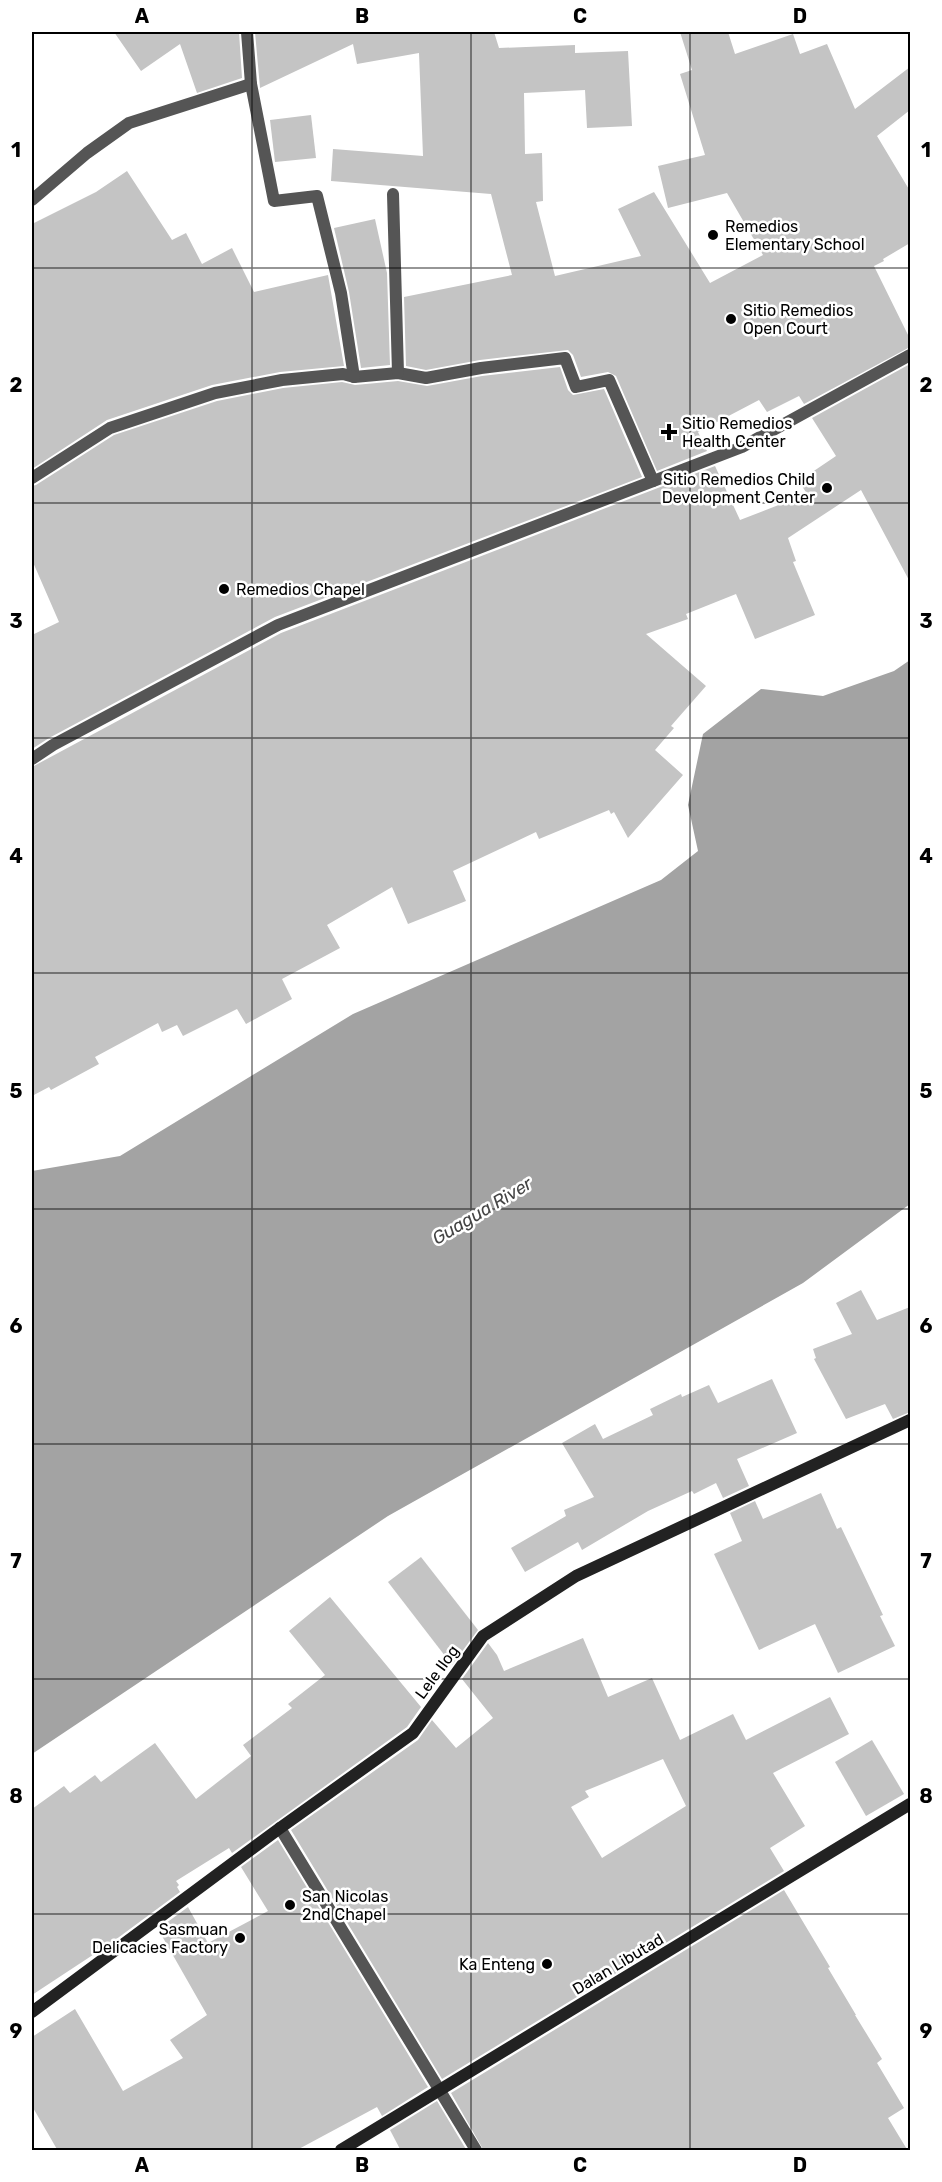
<svg xmlns="http://www.w3.org/2000/svg" width="942" height="2182" viewBox="0 0 942 2182" font-family="Rubik,sans-serif">
<rect width="100%" height="100%" fill="#fff"/>
<polygon fill="#a3a3a3" points="910,660 910,1204 803,1283 388,1516 32,1754 32,1171 120,1156 353,1014 661,880 698,851 688,805 703,734 761,689 823,696 894,671"/>
<g fill="#c4c4c4" fill-rule="evenodd">
<polygon points="114,32 239,32 242,78 197,93 180,44 141,71"/>
<polygon points="255,32 494,32 499,48 575,45 575,53 628,51 632,126 587,128 585,90 524,93 525,154 542,153 543,201 536,202 555,276 641,256 618,209 654,192 710,283 763,255 727,193 668,208 658,166 705,155 680,74 692,70 680,32 728,32 735,54 793,34 800,54 827,44 855,109 910,67 910,110 877,136 910,191 910,243 883,259 884,261 874,266 910,339 910,347 804,404 799,396 767,412 759,400 698,432 707,451 657,471 616,376 608,372 581,377 573,355 568,350 480,360 426,370 406,366 404,297 512,275 491,194 331,181 333,149 423,156 419,53 357,64 353,44 260,88"/>
<polygon points="311,115 316,158 275,162 270,120"/>
<polygon points="127,171 172,240 186,233 202,264 232,248 254,292 328,275 344,366 280,372 212,385 107,420 32,469 32,224 96,192"/>
<polygon points="375,219 387,273 390,365 361,368 349,292 334,228"/>
<polygon points="910,364 910,582 861,490 788,538 796,561 793,562 815,615 755,639 736,594 686,614 688,619 646,634 706,686 671,726 674,728 655,750 683,775 628,838 614,812 611,814 609,810 539,839 536,832 453,871 466,901 408,924 392,887 327,925 340,948 282,979 292,999 246,1024 237,1009 183,1036 177,1025 162,1032 158,1023 95,1057 99,1064 51,1090 49,1087 32,1096 32,767 281,633 715,466 740,520 807,494 799,481 836,456 812,418"/>
<polygon points="560,367 568,390 573,395 604,389 642,477 275,617 49,738 32,749 32,635 59,622 32,560 32,486 36,485 114,435 217,401 283,388 342,382 355,385 398,381 427,386 482,376"/>
<polygon points="861,1290 877,1320 910,1307 910,1412 893,1419 885,1404 846,1419 814,1359 816,1358 813,1349 852,1334 836,1303"/>
<polygon points="772,1379 797,1433 737,1459 749,1486 723,1498 716,1483 694,1494 692,1491 648,1511 582,1550 578,1542 525,1572 511,1548 566,1516 564,1510 594,1497 562,1443 595,1424 603,1439 653,1415 650,1409 681,1394 682,1397 709,1385 718,1403"/>
<polygon points="821,1493 837,1529 841,1527 883,1615 880,1616 895,1646 838,1673 815,1624 759,1650 714,1554 742,1541 730,1513 755,1501 763,1519"/>
<polygon points="421,1557 478,1630 452,1665 388,1582"/>
<polygon points="330,1597 421,1707 407,1727 232,1853 229,1848 176,1881 179,1885 177,1887 180,1892 111,1943 32,1995 32,1809 64,1786 70,1793 95,1775 101,1782 155,1743 196,1799 251,1756 243,1745 292,1708 288,1704 325,1675 289,1631"/>
<path d="M 583,1638 L 608,1697 L 652,1678 L 680,1740 L 733,1714 L 746,1740 L 830,1697 L 849,1734 L 773,1773 L 805,1826 L 770,1848 L 784,1871 L 442,2079 L 291,1830 L 418,1740 L 432,1720 L 456,1748 L 493,1718 L 462,1679 L 488,1643 L 497,1655 L 504,1671 ZM 663,1759 L 686,1806 L 602,1858 L 571,1807 L 589,1797 L 585,1791 Z"/>
<polygon points="872,1740 904,1794 866,1816 835,1762"/>
<polygon points="278,1840 428,2087 382,2116 377,2107 295,2151 58,2151 32,2106 32,2037 75,2009 123,2091 183,2058 170,2040 207,2015 158,1929 188,1907 208,1943 268,1911 241,1867"/>
<polygon points="784,1890 830,1967 828,1968 856,2015 855,2015 882,2059 877,2063 904,2108 888,2118 908,2151 484,2151 451,2093"/>
<polygon points="437,2101 467,2151 401,2151 390,2130"/>
</g>
<g fill="none" stroke-linecap="round" stroke-linejoin="round">
<g stroke="#555" stroke-width="12">
<polyline points="247,32 251,84 274,201 317,196 341,293 354,377 398,373 426,378 481,368 565,358 576,387 609,380 653,481"/>
<polyline points="393,194 398,373"/>
<polyline points="32,200 87,153 129,123 251,84"/>
<polyline points="32,478 110,428 215,393 282,380 343,374 354,377"/>
<polyline points="32,759 53,745 278,625 742,447 910,355"/>
<polyline points="280,1828 476,2150"/>
</g>
<g stroke="#222" stroke-width="12">
<polyline points="32,2012 280,1828 413,1733 483,1636 576,1576 910,1420"/>
<polyline points="341,2150 910,1804"/>
</g>
</g>
<path fill="none" stroke="#000" stroke-width="1.5" stroke-opacity="0.55" d="M 252,32 L 252,2150M 471,32 L 471,2150M 690,32 L 690,2150M 32,268 L 910,268M 32,503 L 910,503M 32,738 L 910,738M 32,973 L 910,973M 32,1209 L 910,1209M 32,1444 L 910,1444M 32,1679 L 910,1679M 32,1914 L 910,1914"/>
<g fill="#000" stroke="#fff" stroke-width="2">
<circle cx="713" cy="235" r="6"/>
<circle cx="731" cy="319" r="6"/>
<path d="M666 423h6v6h6v6h-6v6h-6v-6h-6v-6h6z"/>
<circle cx="827" cy="488" r="6"/>
<circle cx="224" cy="589" r="6"/>
<circle cx="290" cy="1905" r="6"/>
<circle cx="240" cy="1938" r="6"/>
<circle cx="547" cy="1964" r="6"/>
</g>
<g text-anchor="middle" dominant-baseline="central" stroke-width="5" stroke-linejoin="round" paint-order="stroke">
<g font-size="16" fill="#000" stroke="#fff" text-anchor="start">
<text x="725" y="226">Remedios<tspan x="725" dy="18">Elementary School</tspan></text>
<text x="743" y="310">Sitio Remedios<tspan x="743" dy="18">Open Court</tspan></text>
<text x="682" y="423">Sitio Remedios<tspan x="682" dy="18">Health Center</tspan></text>
<text x="815" y="479" text-anchor="end">Sitio Remedios Child<tspan x="815" dy="18">Development Center</tspan></text>
<text x="236" y="589">Remedios Chapel</text>
<text x="302" y="1896">San Nicolas<tspan x="302" dy="18">2nd Chapel</tspan></text>
<text x="228" y="1929" text-anchor="end">Sasmuan<tspan x="228" dy="18">Delicacies Factory</tspan></text>
<text x="535" y="1964" text-anchor="end">Ka Enteng</text>
</g>
<g font-size="16" fill="#000" stroke="#fff">
<text transform="translate(437 1672) rotate(-54)">Lele Ilog</text>
<text transform="translate(618 1964) rotate(-31)">Dalan Libutad</text>
</g>
<g font-size="18" font-style="italic" fill="#444" stroke="#fff">
<text transform="translate(482 1211) rotate(-31)">Guagua River</text>
</g>
</g>
<rect width="942" height="2182" fill="none" stroke="#ffffff" stroke-width="66"/>
<rect x="33" y="33" width="876" height="2116" fill="none" stroke="#000" stroke-width="2"/>
<g font-size="20" text-anchor="middle" font-weight="bold" fill="#000">
<text x="142" y="23">A</text>
<text x="362" y="23">B</text>
<text x="580" y="23">C</text>
<text x="800" y="23">D</text>
<text x="16" y="157">1</text>
<text x="926" y="157">1</text>
<text x="16" y="392">2</text>
<text x="926" y="392">2</text>
<text x="16" y="628">3</text>
<text x="926" y="628">3</text>
<text x="16" y="863">4</text>
<text x="926" y="863">4</text>
<text x="16" y="1098">5</text>
<text x="926" y="1098">5</text>
<text x="16" y="1333">6</text>
<text x="926" y="1333">6</text>
<text x="16" y="1568">7</text>
<text x="926" y="1568">7</text>
<text x="16" y="1803">8</text>
<text x="926" y="1803">8</text>
<text x="16" y="2038">9</text>
<text x="926" y="2038">9</text>
<text x="142" y="2172">A</text>
<text x="362" y="2172">B</text>
<text x="580" y="2172">C</text>
<text x="800" y="2172">D</text>
</g>
</svg>
